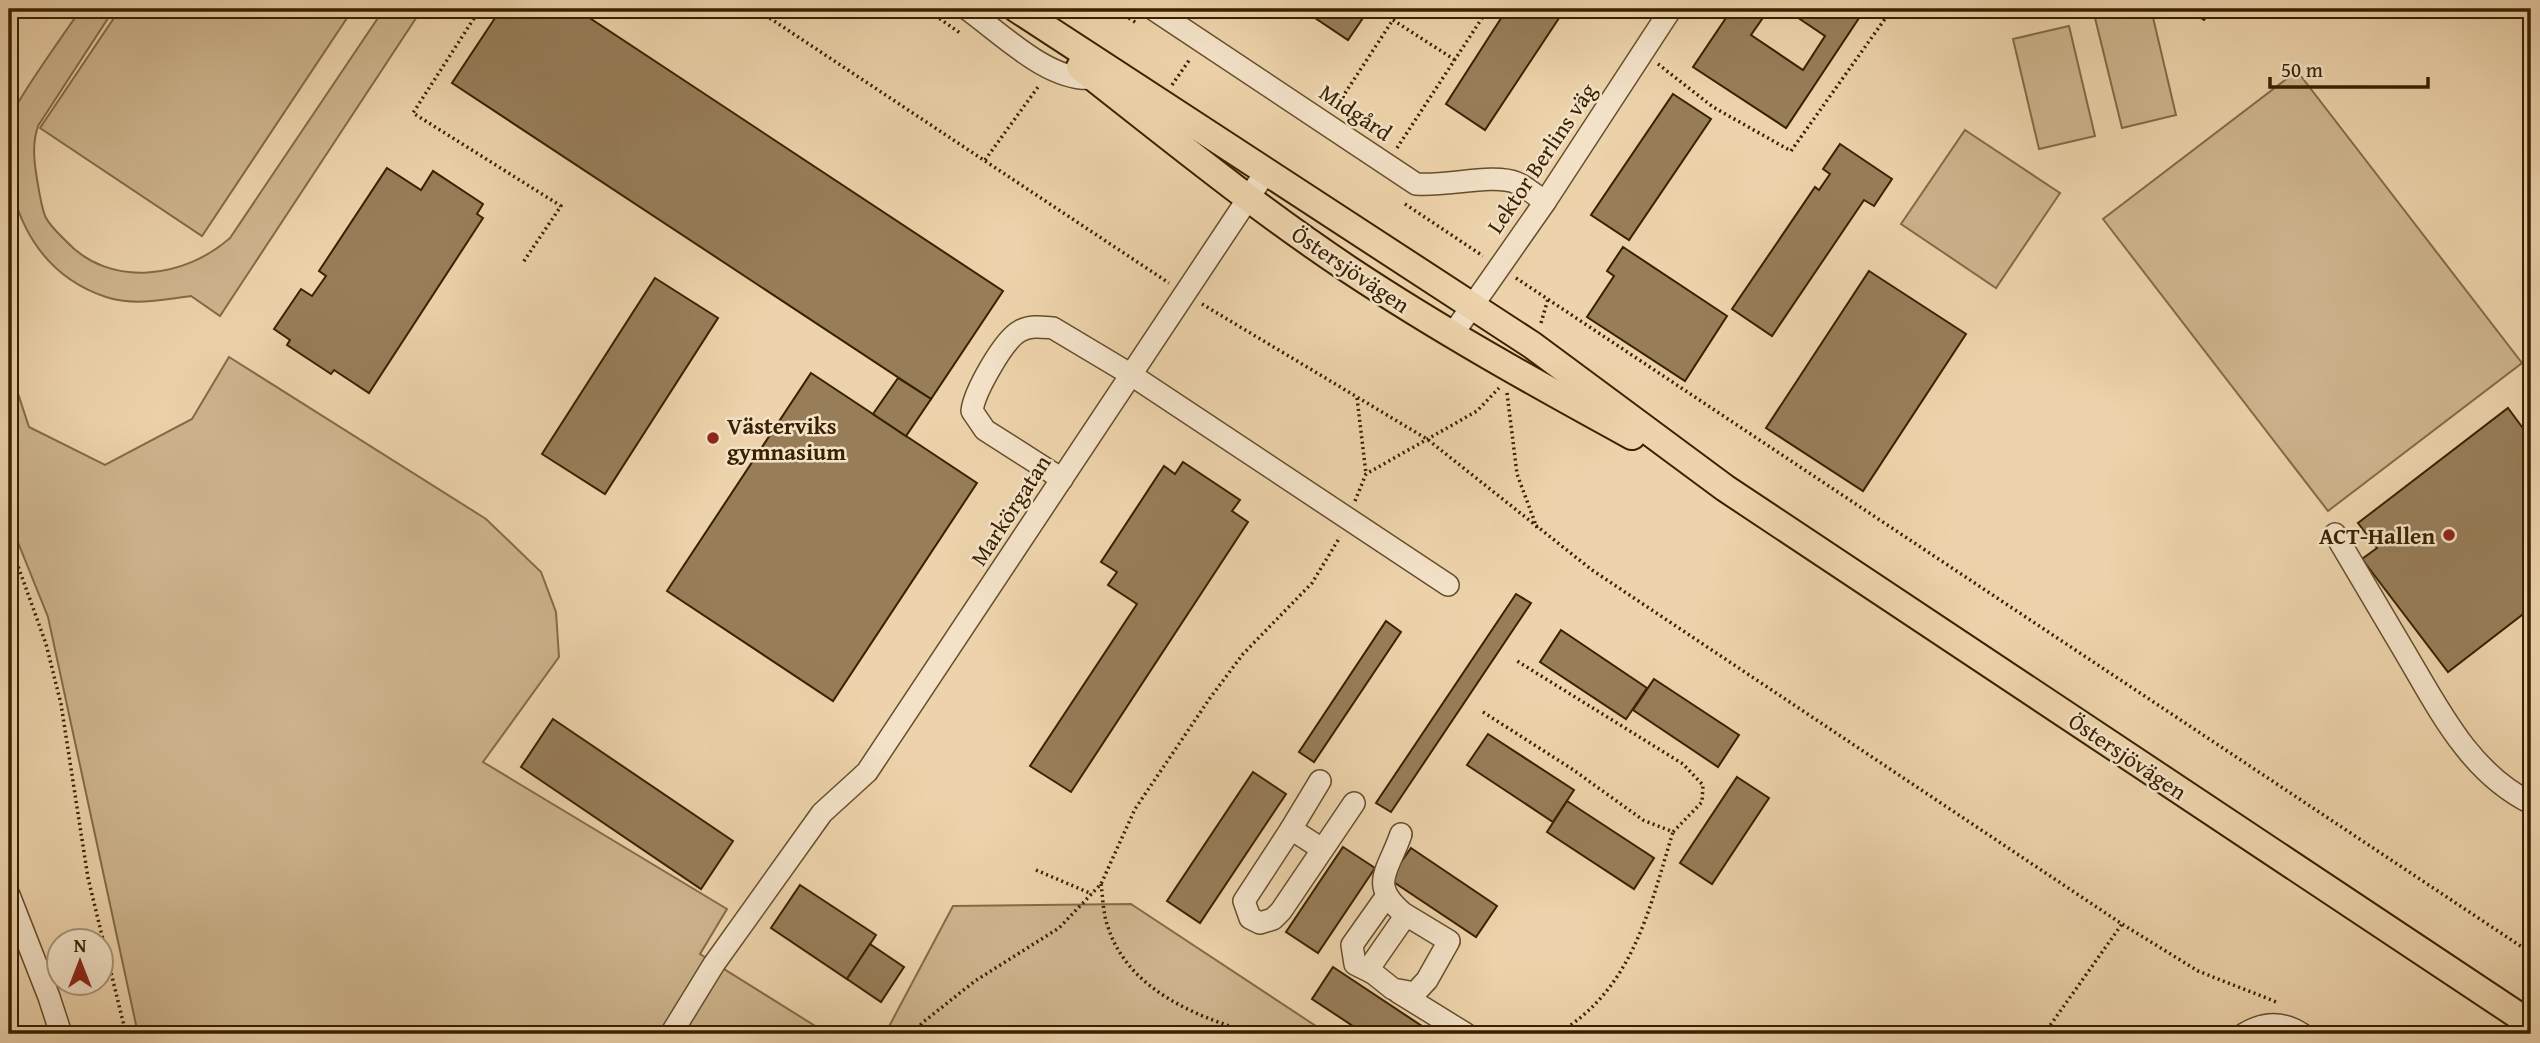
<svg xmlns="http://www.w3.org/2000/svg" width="2540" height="1043" viewBox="0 0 2540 1043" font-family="'Gentium Book Plus',serif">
<rect width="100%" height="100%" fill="#edd3ab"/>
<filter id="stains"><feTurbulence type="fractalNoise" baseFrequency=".00286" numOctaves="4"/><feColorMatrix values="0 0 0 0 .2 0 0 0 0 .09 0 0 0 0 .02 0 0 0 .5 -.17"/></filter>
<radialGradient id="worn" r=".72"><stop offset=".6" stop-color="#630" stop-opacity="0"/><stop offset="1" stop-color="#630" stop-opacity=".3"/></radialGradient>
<g fill="#ceb58e" stroke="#846b47" stroke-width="2">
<path d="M 81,9 L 114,9 L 38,126 C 32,144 34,161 37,179 C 39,191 41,205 45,216 C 49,225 59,234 66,241 C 110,289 185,278 230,238 L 384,9 L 422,9 L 220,316 L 191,296 C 164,300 133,306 106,297 C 31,272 0,197 9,121 C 11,107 69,27 81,9 Z"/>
<polygon points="120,9 353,9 202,236 40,128"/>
<polygon points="2134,9 2151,9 2176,115 2122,128 2095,18"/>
<polygon points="2069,26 2095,136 2039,149 2013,39"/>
<polygon points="2297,71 2522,363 2328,511 2103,219"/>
<polygon points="1965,130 2060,193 1996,288 1901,224"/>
<polygon points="229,357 486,519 541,572 556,612 559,657 483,762 727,909 700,954 828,1034 138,1034 48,617 9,520 9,366 29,427 105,465 192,419"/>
<polygon points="1131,904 1328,1034 885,1034 953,906"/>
</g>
<g fill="#977e59" stroke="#392100" stroke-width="2">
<polygon points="501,9 576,9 1003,291 931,399 452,83"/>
<polygon points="1312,9 1369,9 1348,40 1309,14"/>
<polygon points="1507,9 1565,9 1485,130 1446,104"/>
<polygon points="1732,9 1769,9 1751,35 1803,70 1825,36 1785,9 1865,9 1786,128 1693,67"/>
<polygon points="2187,9 2212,9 2204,20"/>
<polygon points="1673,94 1711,119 1629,240 1591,215"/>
<polygon points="1840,144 1892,179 1874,206 1864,200 1772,336 1732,309 1815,187 1819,190 1830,174 1823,169"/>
<polygon points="387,168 421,190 433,171 483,204 477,214 483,218 369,393 334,370 331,374 287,345 290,340 274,329 301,289 312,296 326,276 319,271"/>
<polygon points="1623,247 1727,316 1685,381 1587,317 1614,276 1607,271"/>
<polygon points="1869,271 1966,334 1863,491 1766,428"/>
<polygon points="655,278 718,318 605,494 542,454"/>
<polygon points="811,373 977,483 833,701 667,591"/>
<polygon points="898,378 931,399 906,436 873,414"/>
<polygon points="2508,408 2525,431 2531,427 2531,608 2448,672 2362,559 2377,548 2358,523"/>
<polygon points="1183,462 1240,500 1232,511 1248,522 1071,792 1030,766 1137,604 1108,585 1117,572 1101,562 1164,466 1175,474"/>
<polygon points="1516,594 1531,603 1391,812 1376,803"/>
<polygon points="1386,621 1401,632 1314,762 1299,752"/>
<polygon points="1561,630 1647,688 1626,719 1540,662"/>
<polygon points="1654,679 1739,735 1718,767 1633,710"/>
<polygon points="553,719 733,841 701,889 521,767"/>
<polygon points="1488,734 1574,790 1553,822 1467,765"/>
<polygon points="1253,772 1286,794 1200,923 1167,901"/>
<polygon points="1737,777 1769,798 1712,884 1680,863"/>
<polygon points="1567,801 1654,858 1634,889 1547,832"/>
<polygon points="1343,847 1375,868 1318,953 1286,932"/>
<polygon points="1411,848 1497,906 1476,937 1389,879"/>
<polygon points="800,885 876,935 847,979 771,928"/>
<polygon points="870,944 904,967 881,1002 847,979"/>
<polygon points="1333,967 1434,1034 1365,1034 1312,999"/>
</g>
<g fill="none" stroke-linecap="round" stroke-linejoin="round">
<defs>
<g id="minor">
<path d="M 967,9 C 1002,34 1050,83 1094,78"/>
<path d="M 1153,9 L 1416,184 C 1446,187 1493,173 1517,183 C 1527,187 1536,196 1545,202"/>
<polyline points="1452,335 1545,202 1671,9"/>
<path d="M 1062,479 L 985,430 L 972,411 C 974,393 1003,340 1020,331 C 1030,325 1042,327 1053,328 L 1130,374 L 1448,585"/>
<path d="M 2335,534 C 2359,574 2382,614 2406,654 C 2439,710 2470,773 2531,803"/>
<polyline points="1291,829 1320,781"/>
<path d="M 1401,834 C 1388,872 1368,884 1404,914 L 1406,915 L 1449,941 L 1427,980 L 1415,993 L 1393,989 L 1373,973 L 1372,964 L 1406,915"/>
<polyline points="1322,849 1291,829 1244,901 1250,918 1260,923 1273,919 1281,911 1354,803"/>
<polyline points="9,895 49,997 61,1034"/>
<polyline points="1373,973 1355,964 1352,945 1386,897"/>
<polyline points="1398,992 1466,1034"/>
<polyline points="671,1034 714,964 822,813 867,772 1267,170"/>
<path d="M 2244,1034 C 2264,1022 2282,1021 2302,1034"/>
</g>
<g id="major">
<polyline points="1017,9 1532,345 1725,488 2531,1024"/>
<path d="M 1080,67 C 1168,136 1255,207 1348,269 C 1440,330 1535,383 1632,436"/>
</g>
</defs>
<use href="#minor" stroke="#664e2b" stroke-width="24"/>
<use href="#major" stroke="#392100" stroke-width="30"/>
<g stroke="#392100" stroke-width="3.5" stroke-dasharray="2 3.5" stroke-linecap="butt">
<polyline points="480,9 413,113 561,206 522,264"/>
<polyline points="756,9 1169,283"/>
<polyline points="926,9 960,33"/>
<polyline points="1115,9 1138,24"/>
<polyline points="1393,20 1455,60"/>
<polyline points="1658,64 1713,107 1791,151 1892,9"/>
<polyline points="1172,85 1190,59"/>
<polyline points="1336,107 1400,9"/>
<polyline points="1397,148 1488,9"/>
<polyline points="985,160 1038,87"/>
<polyline points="1405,204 1483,256"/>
<polyline points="1516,278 2531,953"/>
<polyline points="1202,304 1427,439 1592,570 2122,924 2198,971 2279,1003"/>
<polyline points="1541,323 1548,299"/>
<polyline points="1507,393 1517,474 1537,528"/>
<polyline points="1357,398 1366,474"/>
<polyline points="1355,501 1366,474 1477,411 1499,388"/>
<polyline points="9,541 46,644 61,704 88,878 126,1034"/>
<polyline points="1483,712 1572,769 1643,820 1673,832 1702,802 1703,785 1683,764 1517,661"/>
<polyline points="1036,870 1092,894"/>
<path d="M 1101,884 C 1103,898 1103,914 1108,927 C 1128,990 1198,1018 1256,1034"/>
<polyline points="914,1034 922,1023 975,981 1059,928 1101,884 1135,809 1210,698 1243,654 1312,583 1340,537"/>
<path d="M 1557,1034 C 1633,989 1649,910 1673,832"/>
<polyline points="2044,1034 2122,924"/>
</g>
<use href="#minor" stroke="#f3e2c8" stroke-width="21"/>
<use href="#major" stroke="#edd3ab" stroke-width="26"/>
</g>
<g fill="#8f2418" stroke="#f3e2c8" stroke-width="2.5">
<circle cx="713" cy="438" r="7"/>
<circle cx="2449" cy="535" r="7"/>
</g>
<g text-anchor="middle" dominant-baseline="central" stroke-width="5" stroke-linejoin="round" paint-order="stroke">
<g font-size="23" fill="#392100" stroke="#f3e2c8">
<text transform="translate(1356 112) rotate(34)">Midgård</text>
<text transform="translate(1541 158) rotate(-56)">Lektor Berlins väg</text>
<text transform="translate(1351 269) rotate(34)">Östersjövägen</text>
<text transform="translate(1010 510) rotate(-57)">Markörgatan</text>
<text transform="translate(2128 756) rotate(34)">Östersjövägen</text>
</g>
<g font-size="23" font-weight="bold" fill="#392100" stroke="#f3e2c8" text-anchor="start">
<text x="727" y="425">Västerviks<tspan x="727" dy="26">gymnasium</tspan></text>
<text x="2435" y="535" text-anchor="end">ACT-Hallen</text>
</g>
</g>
<rect width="2540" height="1043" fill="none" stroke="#edd3ab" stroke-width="35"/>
<rect x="10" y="10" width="2519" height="1022" fill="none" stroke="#392100" stroke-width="3.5"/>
<rect x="18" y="18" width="2505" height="1008" fill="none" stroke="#392100" stroke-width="2"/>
<g transform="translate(80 962)"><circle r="33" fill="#f3e2c8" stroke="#a99578" stroke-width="2"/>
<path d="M0-5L12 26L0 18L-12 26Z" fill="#8f2418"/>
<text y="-10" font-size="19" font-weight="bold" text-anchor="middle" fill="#392100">N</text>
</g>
<path d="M2270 77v10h158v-10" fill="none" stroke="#392100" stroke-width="3.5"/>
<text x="2281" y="77" font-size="21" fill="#392100" stroke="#f3e2c8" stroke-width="5" paint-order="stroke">50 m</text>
<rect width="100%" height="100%" filter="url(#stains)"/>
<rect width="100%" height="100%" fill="url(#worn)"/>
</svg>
